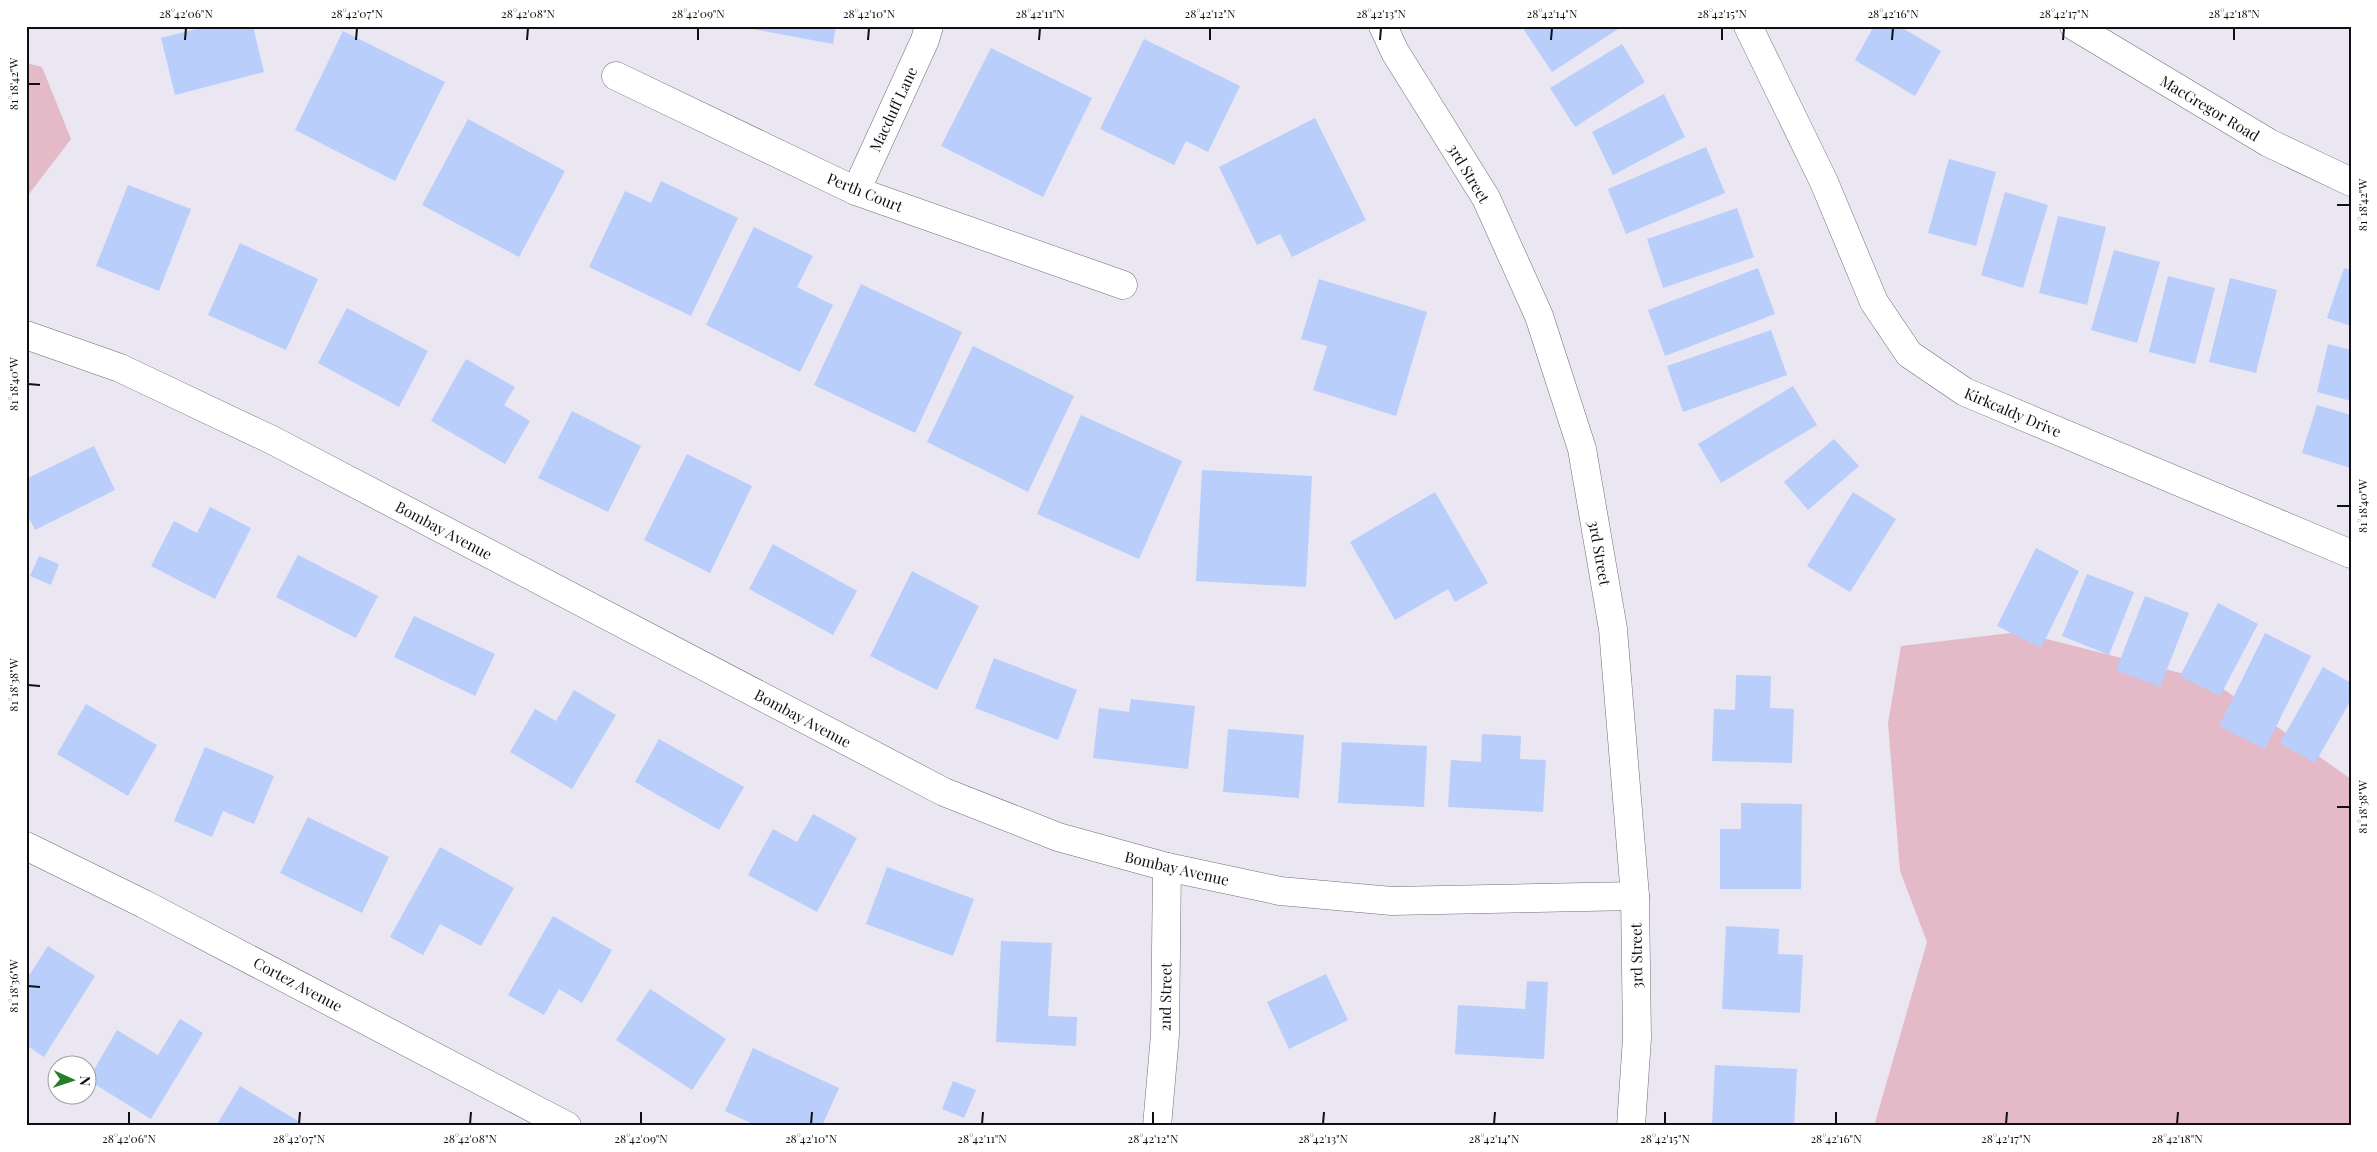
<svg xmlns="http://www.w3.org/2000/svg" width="2377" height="1152" viewBox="0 0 2377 1152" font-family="'Playfair Display',serif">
<rect width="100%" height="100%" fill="#eae7f3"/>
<g fill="#e4bac8">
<polygon points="26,63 42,67 71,139 26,198"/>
<polygon points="2019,632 2212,681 2351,779 2351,1126 1874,1126 1927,942 1900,871 1888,723 1901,646"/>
</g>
<g fill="#b9cefa">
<polygon points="208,26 253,26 264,72 175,95 161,38"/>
<polygon points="737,26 836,26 833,44"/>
<polygon points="1529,26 1617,26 1618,29 1552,72 1524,30"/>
<polygon points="1874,26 1899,26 1941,51 1915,96 1855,60"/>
<polygon points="343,31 445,82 395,181 295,130"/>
<polygon points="1144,39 1240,86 1208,152 1186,141 1174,165 1100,129"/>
<polygon points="1622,44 1645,82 1575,127 1550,88"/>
<polygon points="991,48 1092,98 1043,197 941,146"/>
<polygon points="1664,94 1685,137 1613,175 1592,132"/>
<polygon points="1315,118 1366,220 1292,257 1280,234 1257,245 1219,167"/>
<polygon points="468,119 565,171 519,257 422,205"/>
<polygon points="1706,147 1725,193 1626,234 1608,189"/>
<polygon points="1949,159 1996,172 1976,246 1928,233"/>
<polygon points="661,181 738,218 691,316 589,267 625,191 651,203"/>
<polygon points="128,185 191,209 159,291 96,266"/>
<polygon points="2005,192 2048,205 2023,288 1981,275"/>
<polygon points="1737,208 1754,257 1663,288 1647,239"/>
<polygon points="2058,216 2106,227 2087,305 2039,293"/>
<polygon points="754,227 813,256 797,287 833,305 800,372 706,325"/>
<polygon points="240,243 318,279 286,350 208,315"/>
<polygon points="2114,250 2160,262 2137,343 2091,330"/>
<polygon points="1758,268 1775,314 1665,356 1648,310"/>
<polygon points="2344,268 2351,270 2351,326 2327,318"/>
<polygon points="2168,276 2215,288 2195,364 2149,352"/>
<polygon points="2230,278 2277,290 2256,373 2209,362"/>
<polygon points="1319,279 1427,312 1396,416 1313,390 1327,346 1301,339"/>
<polygon points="861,284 962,332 915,433 814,385"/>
<polygon points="347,308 428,351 399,407 318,363"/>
<polygon points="1771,330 1787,375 1683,412 1667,366"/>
<polygon points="2328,344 2351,350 2351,401 2317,392"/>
<polygon points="973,346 1074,396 1028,492 927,442"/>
<polygon points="466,359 515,387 504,405 530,421 505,464 431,421"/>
<polygon points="1793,386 1817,425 1721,483 1698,444"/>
<polygon points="2317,405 2351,415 2351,468 2302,453"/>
<polygon points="572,411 641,446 608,512 538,478"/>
<polygon points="1081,415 1182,461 1139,559 1037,514"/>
<polygon points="1834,439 1859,466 1808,510 1784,482"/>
<polygon points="94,446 115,490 35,530 26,512 26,479"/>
<polygon points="687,454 752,486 710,573 644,540"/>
<polygon points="1202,470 1312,476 1306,587 1196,581"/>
<polygon points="1435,492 1488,583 1455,602 1448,589 1395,620 1350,542"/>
<polygon points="1853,492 1896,519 1850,592 1807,566"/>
<polygon points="210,507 251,528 215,599 151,566 174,521 197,533"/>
<polygon points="773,544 857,591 833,635 749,589"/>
<polygon points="2036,548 2079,571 2041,648 1997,626"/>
<polygon points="298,555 378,596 356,638 276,597"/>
<polygon points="39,556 59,564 51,585 30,576"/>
<polygon points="912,571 979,606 937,690 870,656"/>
<polygon points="2087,574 2134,592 2109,655 2062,636"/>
<polygon points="2145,596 2189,613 2160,687 2116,670"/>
<polygon points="2218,603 2258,624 2220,696 2180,676"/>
<polygon points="414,616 495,654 475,696 394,657"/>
<polygon points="2265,633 2311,656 2265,749 2219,726"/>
<polygon points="994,658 1077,690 1058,740 975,708"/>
<polygon points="2323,667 2351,683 2351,700 2315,763 2280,743"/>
<polygon points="1736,675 1771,676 1770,708 1794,709 1792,763 1712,761 1714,709 1735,710"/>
<polygon points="574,690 616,715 572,789 510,752 535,709 556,721"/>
<polygon points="1131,699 1195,706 1188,769 1093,758 1099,708 1129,712"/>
<polygon points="86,704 157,745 128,796 57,754"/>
<polygon points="1228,729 1304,735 1299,798 1223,792"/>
<polygon points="1482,734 1521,736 1520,759 1546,760 1543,812 1448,807 1451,760 1481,762"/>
<polygon points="659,739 744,787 719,830 635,782"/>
<polygon points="1342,742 1427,746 1424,807 1338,803"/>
<polygon points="205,747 274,776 254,824 223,811 212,837 174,821"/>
<polygon points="1741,803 1802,804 1801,889 1720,889 1720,829 1741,829"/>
<polygon points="813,814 857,838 817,912 748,875 773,829 797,842"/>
<polygon points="308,817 389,857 362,913 280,873"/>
<polygon points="440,847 514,888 481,946 440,924 423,955 390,937"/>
<polygon points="887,867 974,899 953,956 866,924"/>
<polygon points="553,916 612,950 582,1003 559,989 544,1015 508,995"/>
<polygon points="1726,926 1779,929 1778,954 1803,955 1800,1013 1722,1009"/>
<polygon points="1001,941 1052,943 1048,1016 1077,1017 1076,1046 996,1042"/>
<polygon points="48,946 95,976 44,1057 26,1045 26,971 30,974"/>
<polygon points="1326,974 1348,1020 1289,1049 1267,1002"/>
<polygon points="1527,981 1548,982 1544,1059 1455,1054 1458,1005 1525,1009"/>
<polygon points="650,989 726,1039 692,1090 616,1040"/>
<polygon points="180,1019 203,1033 151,1119 88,1080 117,1030 158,1055"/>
<polygon points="753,1048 839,1088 822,1126 757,1126 725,1111"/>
<polygon points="1715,1065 1797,1069 1794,1126 1712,1126"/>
<polygon points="953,1081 976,1090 964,1118 942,1109"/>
<polygon points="240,1086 303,1124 302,1126 216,1126"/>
</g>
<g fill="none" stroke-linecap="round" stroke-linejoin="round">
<defs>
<g id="minor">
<polyline points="1383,26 1395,52 1486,198 1539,316 1582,449 1613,629 1635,896 1637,1038 1631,1126"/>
<polyline points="1748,26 1824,182 1874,302 1909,354 1965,392 2351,554"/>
<polyline points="2074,26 2269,143 2351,182"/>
<polyline points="616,76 856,191 1123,285"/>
<polyline points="856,191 925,40 929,26"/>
<polyline points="26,335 120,368 272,440 944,792 1058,837 1167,867 1280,891 1392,901 1635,896"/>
<polyline points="26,846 144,904 567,1126"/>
<polyline points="1157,1126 1165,1035 1167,867"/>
</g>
</defs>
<use href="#minor" stroke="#6f6d78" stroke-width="29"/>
<use href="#minor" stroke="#fff" stroke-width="28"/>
</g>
<path fill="none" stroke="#100f13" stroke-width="2" d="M 185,40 L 186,28M 356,40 L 357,28M 527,40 L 528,28M 698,40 L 698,28M 868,40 L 869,28M 1039,40 L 1040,28M 1210,40 L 1210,28M 1380,40 L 1381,28M 1551,40 L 1552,28M 1722,40 L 1722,28M 1892,40 L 1893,28M 2063,40 L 2064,28M 2234,40 L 2234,28M 28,84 L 40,84M 2337,205 L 2350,205M 28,384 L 40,385M 2337,506 L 2350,506M 28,685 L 40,686M 2337,807 L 2350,807M 28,986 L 40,987M 129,1124 L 129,1112M 299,1124 L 300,1112M 470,1124 L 471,1112M 641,1124 L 641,1112M 811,1124 L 812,1112M 982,1124 L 983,1112M 1153,1124 L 1153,1112M 1323,1124 L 1324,1112M 1494,1124 L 1495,1112M 1665,1124 L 1665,1112M 1836,1124 L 1836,1112M 2006,1124 L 2007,1112M 2177,1124 L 2178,1112"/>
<g text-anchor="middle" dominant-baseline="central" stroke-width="4.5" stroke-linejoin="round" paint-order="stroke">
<g font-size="15" fill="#100f13" stroke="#fff">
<text transform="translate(2210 108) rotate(31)">MacGregor Road</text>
<text transform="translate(893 109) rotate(-65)">Macduff Lane</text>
<text transform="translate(1469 173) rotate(59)">3rd Street</text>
<text transform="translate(865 192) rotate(22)">Perth Court</text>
<text transform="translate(2013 412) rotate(23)">Kirkcaldy Drive</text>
<text transform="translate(444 530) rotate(28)">Bombay Avenue</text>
<text transform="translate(1600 553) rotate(80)">3rd Street</text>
<text transform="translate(803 718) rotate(28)">Bombay Avenue</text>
<text transform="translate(1177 868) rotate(13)">Bombay Avenue</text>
<text transform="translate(1636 956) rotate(-91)">3rd Street</text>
<text transform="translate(298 984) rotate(28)">Cortez Avenue</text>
<text transform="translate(1165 997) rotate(-89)">2nd Street</text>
</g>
</g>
<rect width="2377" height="1152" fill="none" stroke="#ffffff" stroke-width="55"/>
<g transform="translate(72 1080) rotate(93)"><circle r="24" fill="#ffffff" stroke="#9f9fa1"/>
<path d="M0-4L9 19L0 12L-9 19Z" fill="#267d2b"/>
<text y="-8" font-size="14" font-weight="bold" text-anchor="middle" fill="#100f13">N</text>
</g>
<rect x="28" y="28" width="2322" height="1096" fill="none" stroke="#100f13" stroke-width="2"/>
<g font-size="12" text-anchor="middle" fill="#100f13">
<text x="186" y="18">28°42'06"N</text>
<text x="357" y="18">28°42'07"N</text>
<text x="528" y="18">28°42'08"N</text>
<text x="698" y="18">28°42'09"N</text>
<text x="869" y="18">28°42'10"N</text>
<text x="1040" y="18">28°42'11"N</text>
<text x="1210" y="18">28°42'12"N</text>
<text x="1381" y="18">28°42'13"N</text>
<text x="1552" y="18">28°42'14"N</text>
<text x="1722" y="18">28°42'15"N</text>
<text x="1893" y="18">28°42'16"N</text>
<text x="2064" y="18">28°42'17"N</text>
<text x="2234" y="18">28°42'18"N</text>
<text transform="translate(14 84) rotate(-90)" y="4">81°18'42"W</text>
<text transform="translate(2363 205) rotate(-90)" y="4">81°18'42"W</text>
<text transform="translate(14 384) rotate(-90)" y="4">81°18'40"W</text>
<text transform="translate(2363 506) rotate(-90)" y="4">81°18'40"W</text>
<text transform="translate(14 685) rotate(-90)" y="4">81°18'38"W</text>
<text transform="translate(2363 807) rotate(-90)" y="4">81°18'38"W</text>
<text transform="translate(14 986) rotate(-90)" y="4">81°18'36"W</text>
<text x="129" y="1143">28°42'06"N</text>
<text x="299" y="1143">28°42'07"N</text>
<text x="470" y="1143">28°42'08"N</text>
<text x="641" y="1143">28°42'09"N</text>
<text x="811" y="1143">28°42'10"N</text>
<text x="982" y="1143">28°42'11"N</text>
<text x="1153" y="1143">28°42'12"N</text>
<text x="1323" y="1143">28°42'13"N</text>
<text x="1494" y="1143">28°42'14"N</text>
<text x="1665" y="1143">28°42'15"N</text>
<text x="1836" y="1143">28°42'16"N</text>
<text x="2006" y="1143">28°42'17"N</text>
<text x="2177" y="1143">28°42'18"N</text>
</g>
</svg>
